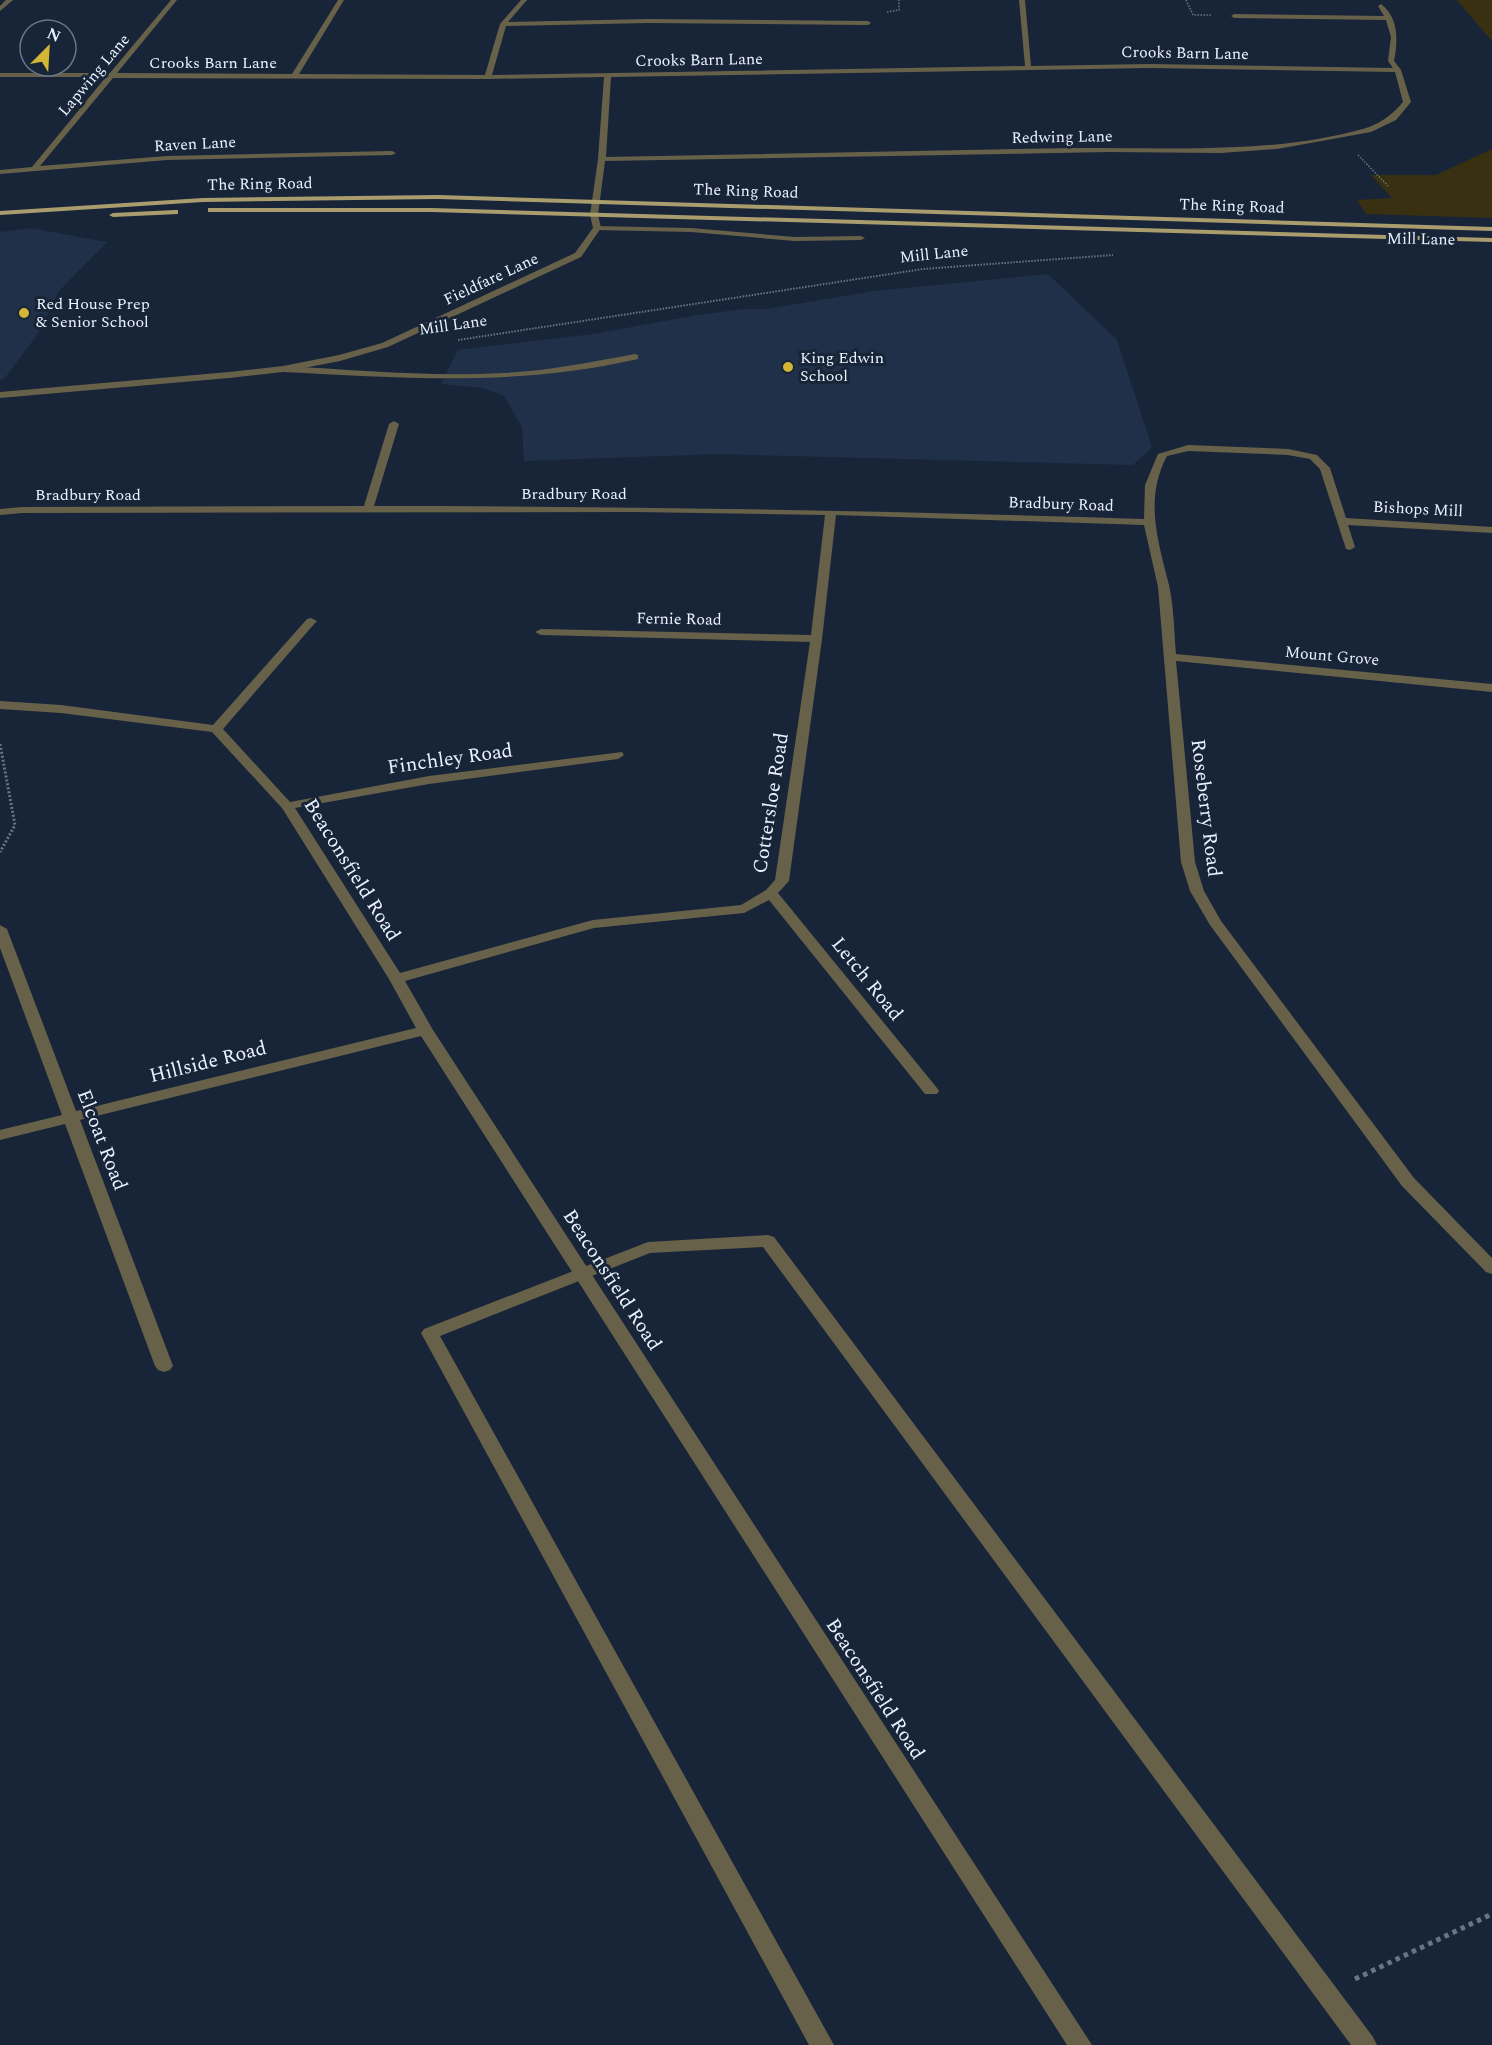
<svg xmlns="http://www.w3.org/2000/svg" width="1492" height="2045" viewBox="0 0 1492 2045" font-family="Spectral,serif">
<rect width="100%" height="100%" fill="#182538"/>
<g fill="#1f3048">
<polygon points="30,228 107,242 59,291 37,335 4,379 0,380 0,232"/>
<polygon points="1048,274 1117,340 1152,447 1133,465 719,454 524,461 522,427 504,396 483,388 441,384 458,350 593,334 698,315 743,309 767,309 874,291"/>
</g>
<g fill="#383011">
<polygon points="1457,0 1492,0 1492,42 1491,40"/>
<polygon points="1492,149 1492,218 1366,214 1357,200 1392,198 1371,175 1436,175"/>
</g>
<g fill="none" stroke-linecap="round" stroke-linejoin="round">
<g stroke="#697585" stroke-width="1.5" stroke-dasharray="1.5 1.5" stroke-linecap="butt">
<polyline points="1186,0 1193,15 1211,15"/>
<polyline points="887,12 899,10 899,0"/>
<polyline points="1358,155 1388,186"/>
</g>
<polyline stroke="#697585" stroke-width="2" stroke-dasharray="1.5 1.5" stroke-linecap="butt" points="458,340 923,269 1113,255"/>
<polyline stroke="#697585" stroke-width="3" stroke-dasharray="2 2" stroke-linecap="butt" points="0,744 15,825 0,852"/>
<polyline stroke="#697585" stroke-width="5" stroke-dasharray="4.5 4.5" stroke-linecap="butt" points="1355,1979 1492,1914"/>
<g fill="#67614a" fill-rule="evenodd">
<polygon points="594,226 691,228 795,237 861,236 865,238 861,240 795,241 691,232 597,230 594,230"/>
<path d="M 635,354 L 638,355 L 638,359 C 516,387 406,378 283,372 L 278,369 L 283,366 C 356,370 430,377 503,373 C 548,371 591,362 635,354 Z"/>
<polygon points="768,1235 774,1237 1373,2037 1377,2045 1351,2045 763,1247 650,1253 440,1336 834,2045 809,2045 421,1333 424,1329 648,1242"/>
</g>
<g fill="#67614a" fill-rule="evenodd">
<polygon points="6,0 13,0 0,11 0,6"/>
<path d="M 171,0 L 177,0 L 117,73 L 292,74 L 338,0 L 344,0 L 299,74 L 485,75 L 500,24 L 521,0 L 527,0 L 508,22 L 648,19 L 868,21 L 871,23 L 868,25 L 648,23 L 506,26 L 492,75 L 1025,66 L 1019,0 L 1025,0 L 1031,66 L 1150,64 L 1393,68 L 1388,61 L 1391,37 L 1386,20 L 1234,18 L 1231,16 L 1234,14 L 1384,16 L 1378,6 L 1381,4 C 1399,18 1398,41 1394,61 L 1401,70 L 1411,102 L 1396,120 L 1371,132 L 1277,149 L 1221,153 L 1109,152 L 605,161 L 598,215 L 601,228 L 581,257 L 388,347 L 340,361 L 283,372 L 229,378 L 0,398 L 0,392 L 229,372 L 283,366 L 339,355 L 382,343 L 575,253 L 593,228 L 590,215 L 598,159 L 604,77 L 488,79 L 113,78 L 40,166 L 167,156 L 392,151 L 396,153 L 392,155 L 167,160 L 0,174 L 0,170 L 32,167 L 106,77 L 0,77 L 0,73 L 110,73 ZM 1150,68 L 1395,72 L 1403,102 C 1392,115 1380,124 1363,129 C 1268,155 1171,147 1074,148 C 918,151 762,154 606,157 L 611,77 Z"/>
<path d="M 394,421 L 399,424 L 374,506 C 631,506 887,511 1144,519 L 1145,485 L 1158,454 L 1188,445 L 1288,449 L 1317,455 L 1330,468 L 1346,518 L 1492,527 L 1492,533 L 1348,525 L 1355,547 L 1350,550 L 1346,549 L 1320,469 L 1310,459 L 1288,455 L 1188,451 L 1167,456 C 1144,499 1158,541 1169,585 C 1174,607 1174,632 1176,654 L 1492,684 L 1492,692 L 1176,661 L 1195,862 L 1204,891 L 1221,921 L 1414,1178 L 1492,1258 L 1492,1274 L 1486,1272 L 1402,1186 L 1210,925 L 1190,891 L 1181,862 L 1158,587 L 1144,525 L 836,515 L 822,639 L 789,881 L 778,893 L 937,1088 L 939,1091 L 937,1094 L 925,1094 L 769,900 L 744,913 L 594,928 L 405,981 L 433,1030 L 1092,2045 L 1067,2045 L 421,1036 L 80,1120 L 173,1366 L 170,1370 L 164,1372 L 158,1370 L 155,1366 L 65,1124 L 0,1140 L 0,1130 L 62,1115 L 0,948 L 0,925 L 7,929 L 76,1111 L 416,1028 L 389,979 L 282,808 L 212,732 L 61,713 L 0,709 L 0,701 L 61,705 L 213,725 L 307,619 L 311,618 L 317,621 L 315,623 L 223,729 L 290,802 L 429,776 L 622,752 L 624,755 L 618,759 L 429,784 L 295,808 L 400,973 L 593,920 L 741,905 L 766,890 L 775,880 L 810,642 L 541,635 L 535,632 L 541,629 L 811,635 L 825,515 L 636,512 L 22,513 L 0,515 L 0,509 L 22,507 L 364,506 L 389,424 Z"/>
</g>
<g fill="#a99d6d" fill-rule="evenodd">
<polygon points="438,195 1492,227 1492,231 438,199 203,202 0,215 0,211 203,198"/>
<polygon points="208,208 431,208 1492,238 1492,242 431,212 208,212"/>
<polygon points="175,210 178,210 178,214 113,217 109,215 113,213"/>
</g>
</g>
<g fill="#d3b635" stroke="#182538" stroke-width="2">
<circle cx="24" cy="313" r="6"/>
<circle cx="788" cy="367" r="6"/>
</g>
<g text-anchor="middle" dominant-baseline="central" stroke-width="6" stroke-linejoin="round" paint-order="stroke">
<g font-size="16" fill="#e9f2ff" stroke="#182538">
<text transform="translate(1185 53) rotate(1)">Crooks Barn Lane</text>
<text transform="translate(699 60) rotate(-1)">Crooks Barn Lane</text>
<text x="213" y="63">Crooks Barn Lane</text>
<text transform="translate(94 75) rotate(-50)">Lapwing Lane</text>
<text transform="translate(1062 137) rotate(-1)">Redwing Lane</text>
<text transform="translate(195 144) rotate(-3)">Raven Lane</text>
<text transform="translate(260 184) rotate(-1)">The Ring Road</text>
<text transform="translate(746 191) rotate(2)">The Ring Road</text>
<text transform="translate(1232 206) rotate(2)">The Ring Road</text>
<text transform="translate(1421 239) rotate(1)">Mill Lane</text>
<text transform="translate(934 254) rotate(-6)">Mill Lane</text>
<text transform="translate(491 279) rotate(-25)">Fieldfare Lane</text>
<text transform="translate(453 325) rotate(-8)">Mill Lane</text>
<text x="574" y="494">Bradbury Road</text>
<text x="88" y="495">Bradbury Road</text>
<text transform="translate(1061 504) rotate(2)">Bradbury Road</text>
<text transform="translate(1418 509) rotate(3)">Bishops Mill</text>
<text transform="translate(679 619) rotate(1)">Fernie Road</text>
<text transform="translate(1332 656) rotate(5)">Mount Grove</text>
</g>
<g font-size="16" fill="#e9f2ff" stroke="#182538" text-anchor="start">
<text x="36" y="304">Red House Prep<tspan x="36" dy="18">&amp; Senior School</tspan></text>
<text x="800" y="358">King Edwin<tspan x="800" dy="18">School</tspan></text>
</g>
<g font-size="20" fill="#e9f2ff" stroke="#182538">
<text transform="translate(450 759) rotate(-8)">Finchley Road</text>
<text transform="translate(771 803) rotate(-81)">Cottersloe Road</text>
<text transform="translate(1206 808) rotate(83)">Roseberry Road</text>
<text transform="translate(352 870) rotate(58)">Beaconsfield Road</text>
<text transform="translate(867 979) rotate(51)">Letch Road</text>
<text transform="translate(208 1062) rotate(-14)">Hillside Road</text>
<text transform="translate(102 1140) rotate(69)">Elcoat Road</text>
<text transform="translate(612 1280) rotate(57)">Beaconsfield Road</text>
<text transform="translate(875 1689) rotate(57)">Beaconsfield Road</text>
</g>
</g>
<g transform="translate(48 48) rotate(24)"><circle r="28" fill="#182538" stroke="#6c7788" stroke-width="1.5"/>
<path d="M0-4.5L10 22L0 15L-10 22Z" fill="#d3b635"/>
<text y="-9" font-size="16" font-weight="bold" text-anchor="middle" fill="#e9f2ff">N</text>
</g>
</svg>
